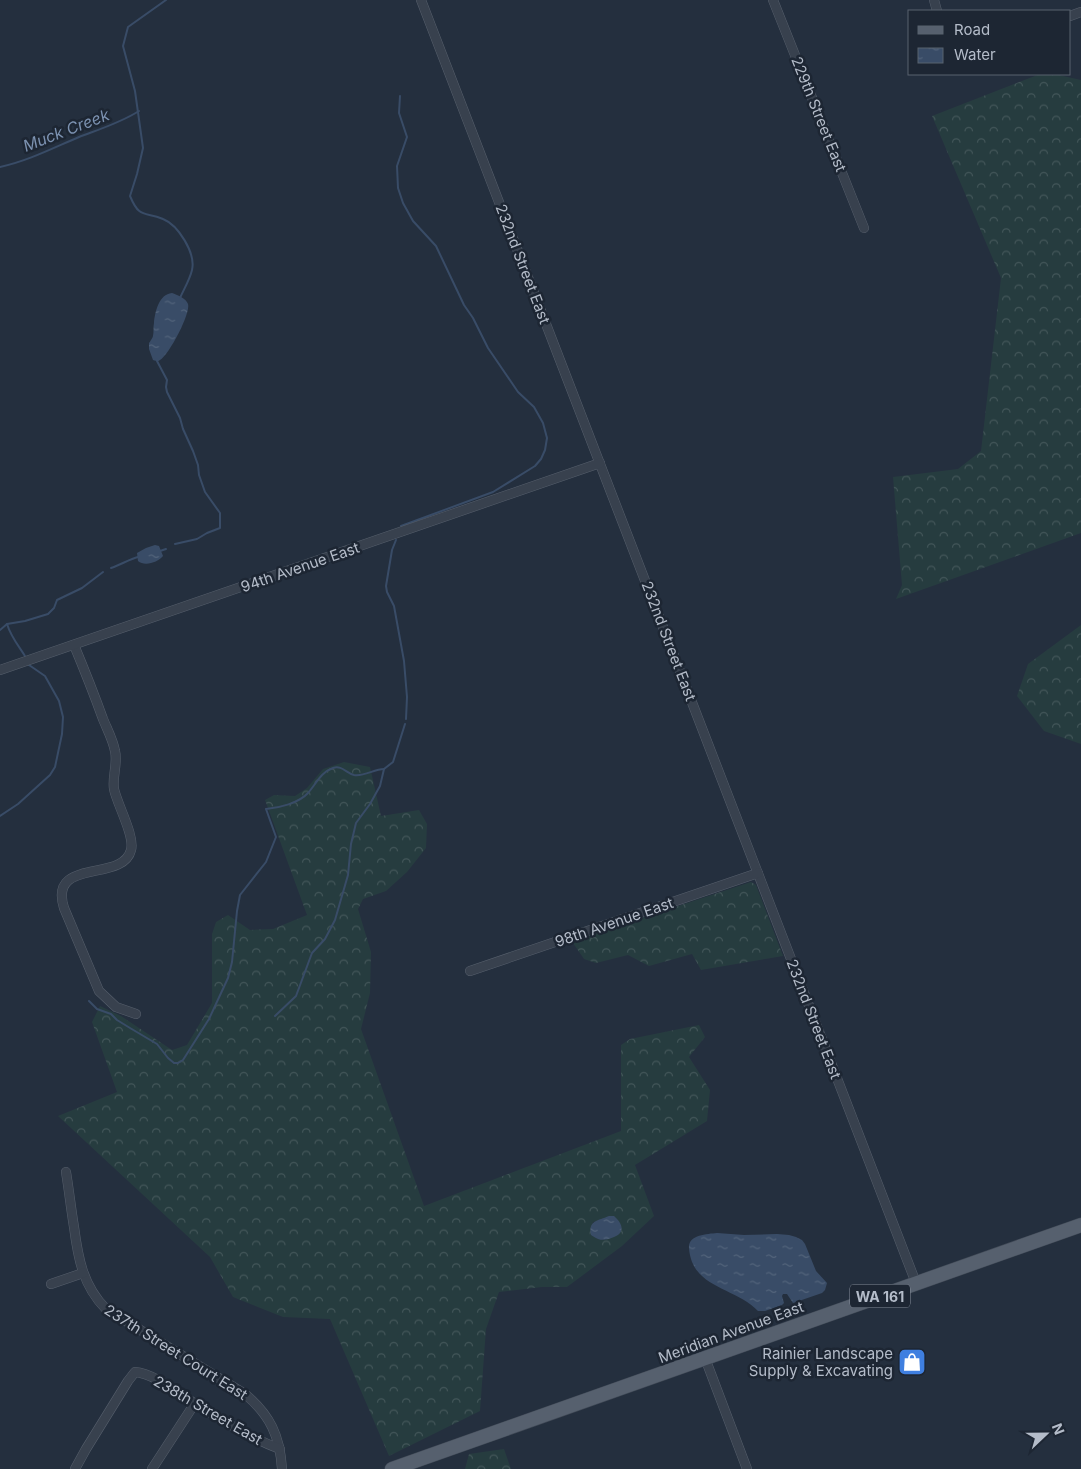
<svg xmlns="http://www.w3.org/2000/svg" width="1081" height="1469" viewBox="0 0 1081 1469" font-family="Inter,sans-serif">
<defs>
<pattern id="forest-crowns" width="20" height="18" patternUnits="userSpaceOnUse" patternTransform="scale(1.25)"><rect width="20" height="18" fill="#263c3f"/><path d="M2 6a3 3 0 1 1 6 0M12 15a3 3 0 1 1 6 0" fill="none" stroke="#435659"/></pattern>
<pattern id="water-ripples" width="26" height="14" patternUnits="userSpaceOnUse" patternTransform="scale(1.25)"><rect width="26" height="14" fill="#394c67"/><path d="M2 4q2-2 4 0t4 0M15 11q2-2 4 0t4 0" fill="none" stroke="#53647b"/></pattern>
</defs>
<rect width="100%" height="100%" fill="#242f3e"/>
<g fill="url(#forest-crowns)" fill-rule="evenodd">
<polygon points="1040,74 1054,74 1081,80 1081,533 896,599 902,585 893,477 958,469 981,451 1001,278 932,116"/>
<polygon points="1081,625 1081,744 1044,731 1017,696 1028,664"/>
<path d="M 344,762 L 370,767 L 381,816 L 419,810 L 427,824 L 426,848 L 407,872 L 386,891 L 363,899 L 358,909 L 371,952 L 370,993 L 361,1029 L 424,1206 L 621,1131 L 621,1045 L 630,1039 L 699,1025 L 705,1037 L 689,1057 L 710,1090 L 707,1121 L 635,1165 L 654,1216 L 622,1246 L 567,1287 L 542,1287 L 499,1292 L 486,1329 L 480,1411 L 389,1456 L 330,1319 L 283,1317 L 233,1297 L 210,1257 L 58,1116 L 117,1092 L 92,1022 L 100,1006 L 121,1016 L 172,1050 L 187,1045 L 212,1003 L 212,934 L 216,922 L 228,915 L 250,930 L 273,929 L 307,915 L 265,800 L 274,795 L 295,796 L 307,788 L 323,769 ZM 600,1221 L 606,1240 L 598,1239 L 591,1235 L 593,1222 Z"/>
<polygon points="751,882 756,885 783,956 701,970 692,954 649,966 628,955 596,963 584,959 573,943 575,940"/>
<polygon points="504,1449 511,1469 465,1469 469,1454"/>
</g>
<g fill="url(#water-ripples)">
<path d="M 172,293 C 177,295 186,298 188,304 C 191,313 169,355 160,360 C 157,362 157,361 153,360 L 149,349 L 149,343 C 150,342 153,337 153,336 C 154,332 153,327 154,323 C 155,312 159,294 172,293 Z"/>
<path d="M 155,545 L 159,546 L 163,556 C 158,562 145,567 138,561 L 137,553 L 146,548 Z"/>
<path d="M 609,1216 L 614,1216 C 621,1222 627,1232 614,1237 C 609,1239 604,1241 598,1239 C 595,1238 593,1236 591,1235 C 588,1220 598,1221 609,1216 Z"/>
<path d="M 717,1233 L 744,1235 L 777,1234 L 789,1235 L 796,1237 L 802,1240 L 805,1244 L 816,1271 L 827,1283 L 825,1290 L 822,1293 L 793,1303 L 787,1294 L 783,1294 L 782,1296 L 784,1303 L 782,1305 L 765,1311 L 758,1311 C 736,1287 692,1289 689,1248 C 688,1235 707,1234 717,1233 Z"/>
</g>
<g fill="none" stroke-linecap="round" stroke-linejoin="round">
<g stroke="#394c67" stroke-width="2">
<path d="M 166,0 L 128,27 L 123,46 L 135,91 L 143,148 L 137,174 L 130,196 C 140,220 145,211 163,219 C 178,225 196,253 192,270 C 190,279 184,289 180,298"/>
<polyline points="400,96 399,113 407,137 397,166 398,188 403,203 413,221 436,246 464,305 473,318 488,348 518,392 534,407 543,423 547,438 545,450 541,459 535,466 493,492 401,526"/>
<path d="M 0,167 C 28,161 53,148 79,137 C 100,129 120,123 139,111"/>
<polyline points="157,359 157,361 167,380 166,387 167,392 180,418 183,429 193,451 198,465 199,475 205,492 220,513 220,528 207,533 197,539 175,544"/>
<polyline points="396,540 392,550 386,586 387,592 394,606 404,661 407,697 406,719"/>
<polyline points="160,551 166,549"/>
<path d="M 111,568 C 120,565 130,559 138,557"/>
<path d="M 7,624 C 11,637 18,645 25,656"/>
<polyline points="0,630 7,624 25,621 48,614 54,608 57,600 82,588 103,572"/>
<polyline points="0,816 18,804 50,775 55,767 62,734 63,717 59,701 45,676 29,665"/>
<path d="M 89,1001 L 97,1009 L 111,1014 L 117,1020 L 130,1028 L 157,1044 L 168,1058 L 174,1063 L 178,1063 L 183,1060 L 209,1019 L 228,978 L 232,962 L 237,911 L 240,895 L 266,862 L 276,837 L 266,809 C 279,808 299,803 308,793 C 316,784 321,772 333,768 C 342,765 346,773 354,775 C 364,777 374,769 384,769"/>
<polyline points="275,1016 296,996 312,953 325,939 335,920 348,875 351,844 356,823 370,804 380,786 384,769 393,762 405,724"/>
</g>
<defs>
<g id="street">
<polyline points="421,0 916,1283"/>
<polyline points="773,0 864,228"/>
<polyline points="934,0 937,11"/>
<polyline points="1070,16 1081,12"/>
<path d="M 74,645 C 84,669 94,694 103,719 C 107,729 113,740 115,751 C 118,763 112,777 114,789 C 117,804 135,836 131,850 C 123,883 48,857 64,908 L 99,991 L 116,1007 L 136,1014"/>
<polyline points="0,670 600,463"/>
<polyline points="470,971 758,873"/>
<path d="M 66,1172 C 69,1190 71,1209 74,1227 C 78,1258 83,1286 106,1309 L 245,1394 C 270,1415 280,1436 282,1469"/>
<polyline points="51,1284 83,1273"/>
<polyline points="705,1358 747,1469"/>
<path d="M 75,1469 L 86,1449 L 128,1381 L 135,1372 C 153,1373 178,1393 194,1403 C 221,1419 250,1438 280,1449"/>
<polyline points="152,1469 195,1403"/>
</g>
<polyline id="primary" points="392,1469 1081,1225"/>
</defs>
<use href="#street" stroke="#565f6c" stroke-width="10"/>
<use href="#primary" stroke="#414a57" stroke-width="15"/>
<use href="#street" stroke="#38414e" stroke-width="9"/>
<use href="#primary" stroke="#56606e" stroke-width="14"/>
</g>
<defs>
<symbol id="shop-square" viewBox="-11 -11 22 22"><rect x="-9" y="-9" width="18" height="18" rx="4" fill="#3f7fe0" stroke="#1d2633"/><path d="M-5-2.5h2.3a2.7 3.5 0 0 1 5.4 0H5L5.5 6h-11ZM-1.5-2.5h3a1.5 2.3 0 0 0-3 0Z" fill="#fff"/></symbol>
</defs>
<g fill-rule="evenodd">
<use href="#shop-square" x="896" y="1346" width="32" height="32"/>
</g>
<g text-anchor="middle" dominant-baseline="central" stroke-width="5" stroke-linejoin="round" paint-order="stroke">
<rect fill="#1d2633" stroke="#878f9c" stroke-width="1" x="850" y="1284.5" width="60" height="23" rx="4"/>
<g font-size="14" font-weight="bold" fill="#b4bcc9">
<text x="880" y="1296">WA 161</text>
</g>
<g font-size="15" fill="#b4bcc9" stroke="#1d2633">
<text transform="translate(819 114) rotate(68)">229th Street East</text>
<text transform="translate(523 264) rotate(69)">232nd Street East</text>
<text transform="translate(300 567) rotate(-19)">94th Avenue East</text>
<text transform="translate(669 641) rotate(69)">232nd Street East</text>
<text transform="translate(614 922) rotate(-19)">98th Avenue East</text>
<text transform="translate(814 1019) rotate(69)">232nd Street East</text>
<text transform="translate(731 1332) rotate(-20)">Meridian Avenue East</text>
<text transform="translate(176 1352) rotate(32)">237th Street Court East</text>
<text transform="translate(208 1410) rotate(30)">238th Street East</text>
</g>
<g font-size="15" fill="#b4bcc9" stroke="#1d2633" text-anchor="end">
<text x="893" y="1353">Rainier Landscape<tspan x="893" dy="17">Supply &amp; Excavating</tspan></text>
</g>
<g font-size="16" font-style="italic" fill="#7c92b1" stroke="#1d2633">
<text transform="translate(66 130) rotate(-21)">Muck Creek</text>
</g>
</g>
<rect x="908" y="10" width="162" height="65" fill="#1d2633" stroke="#59626f"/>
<rect x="918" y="26" width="25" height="8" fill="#56606e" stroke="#59626f"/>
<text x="954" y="35" font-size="15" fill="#b4bcc9">Road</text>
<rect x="918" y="48" width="25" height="15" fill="url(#water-ripples)" stroke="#59626f"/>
<text x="954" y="60" font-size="15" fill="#b4bcc9">Water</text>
<g transform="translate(1046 1434) rotate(68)" stroke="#1d2633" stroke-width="4" paint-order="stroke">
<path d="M0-4L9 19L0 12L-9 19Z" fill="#b4bcc9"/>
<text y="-8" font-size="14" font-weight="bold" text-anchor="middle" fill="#b4bcc9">N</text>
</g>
</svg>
